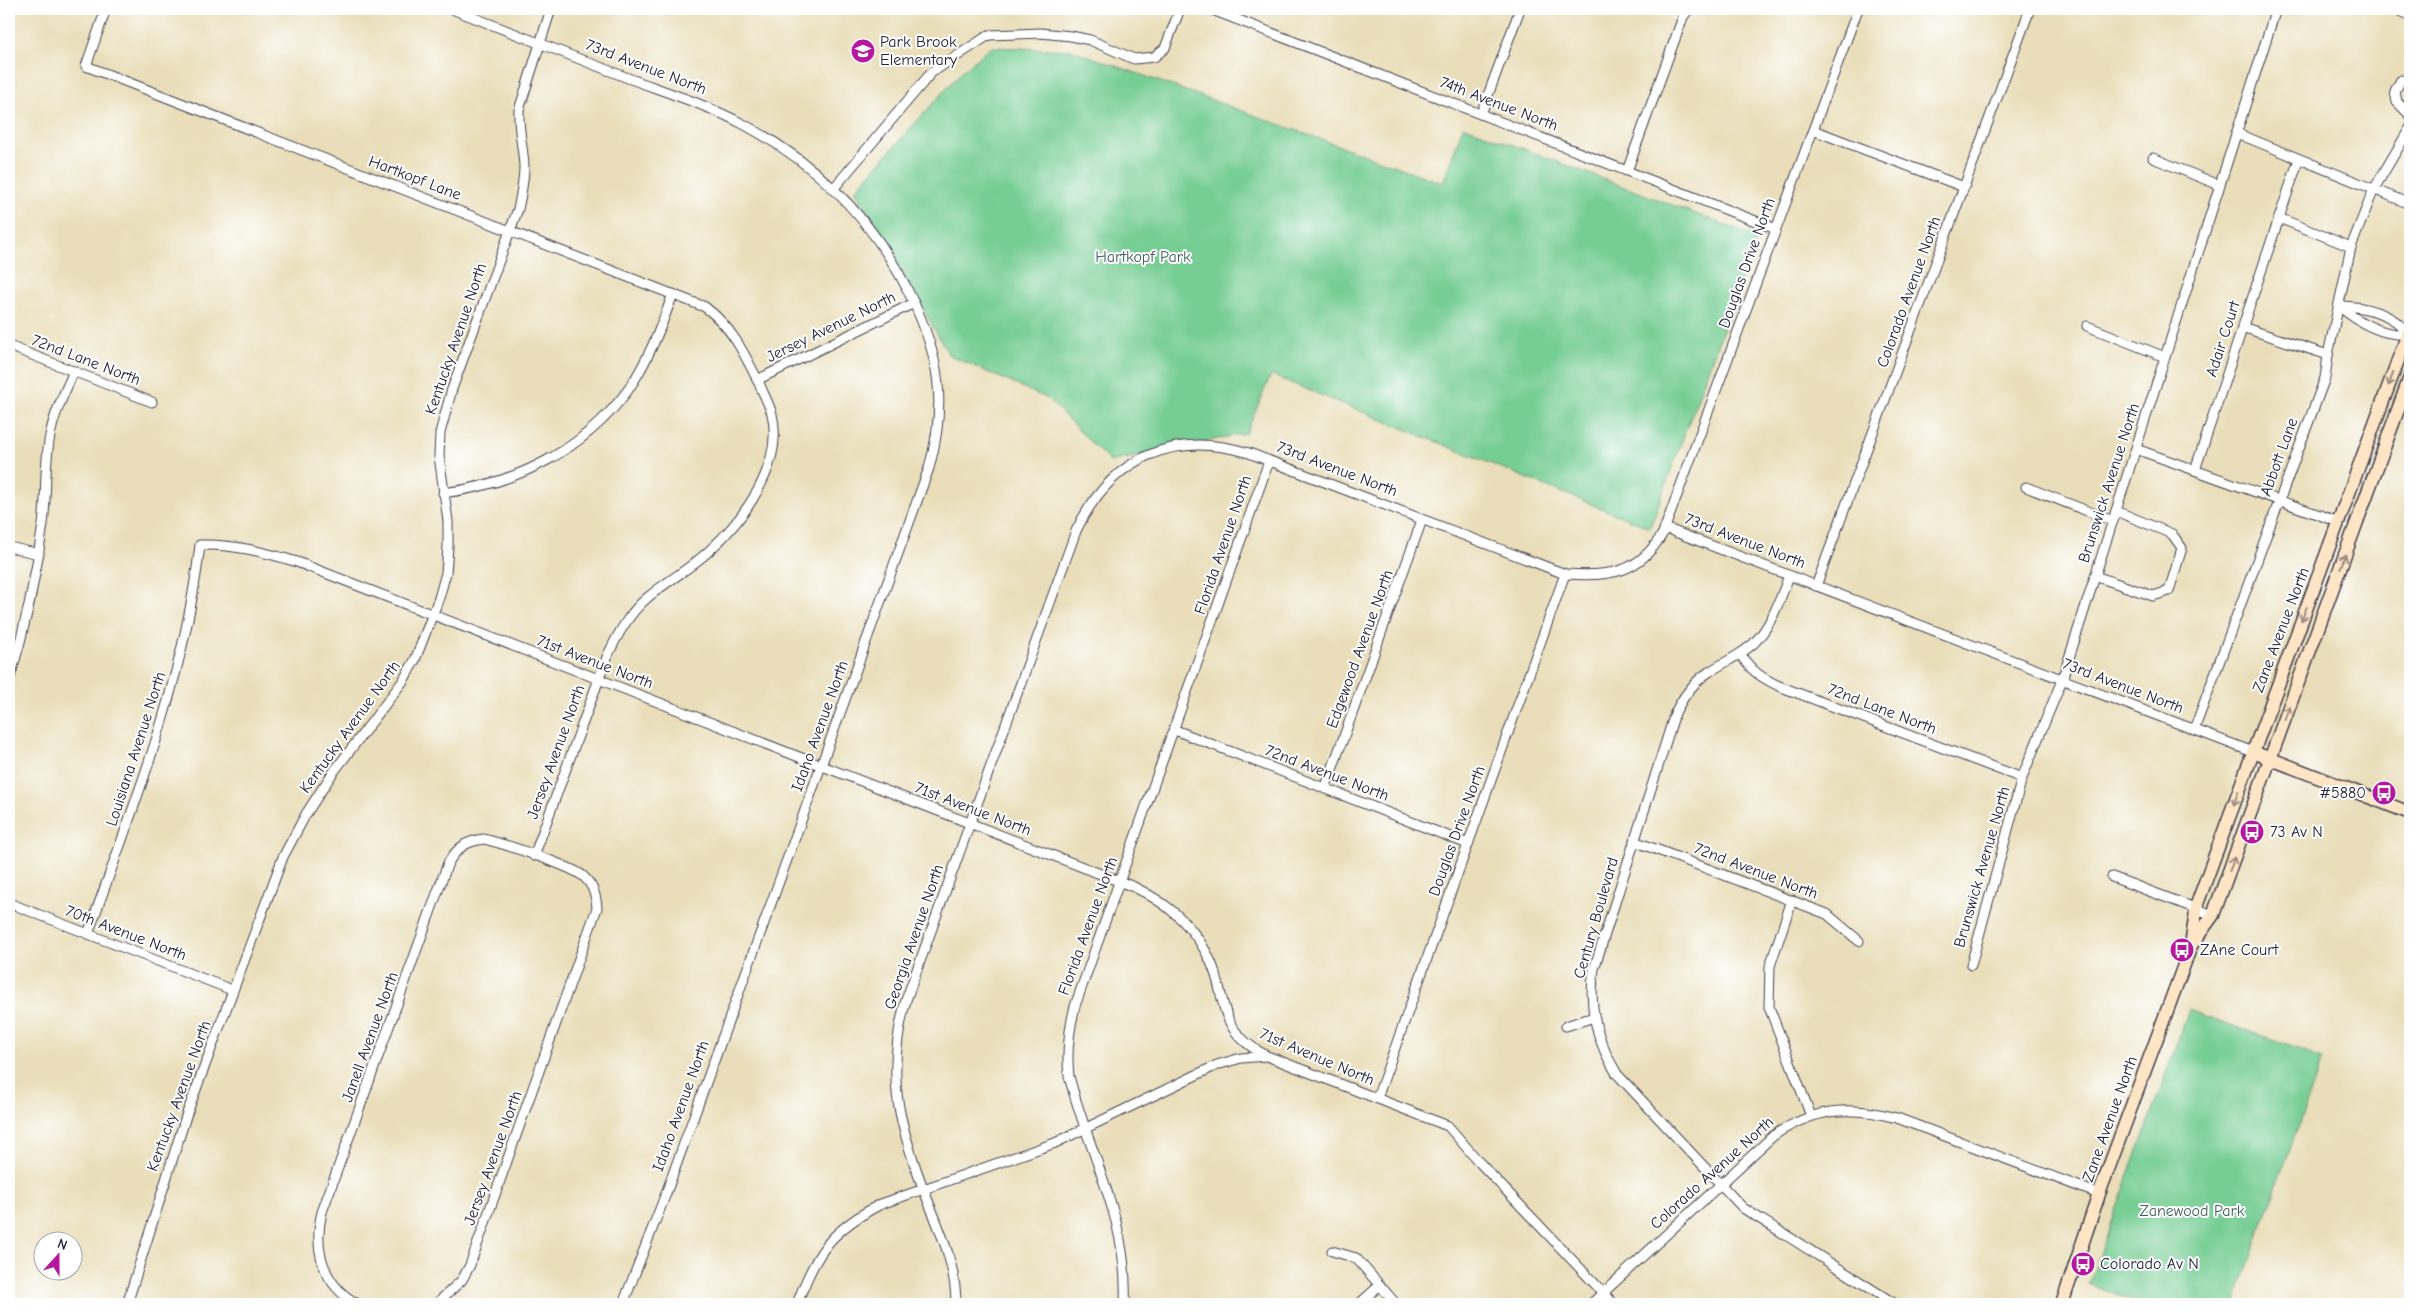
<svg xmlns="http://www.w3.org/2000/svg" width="2419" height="1313" viewBox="0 0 2419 1313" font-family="'Comic Neue',sans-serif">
<rect width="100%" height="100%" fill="#fff"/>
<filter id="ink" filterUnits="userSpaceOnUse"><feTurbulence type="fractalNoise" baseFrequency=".02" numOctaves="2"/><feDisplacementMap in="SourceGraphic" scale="10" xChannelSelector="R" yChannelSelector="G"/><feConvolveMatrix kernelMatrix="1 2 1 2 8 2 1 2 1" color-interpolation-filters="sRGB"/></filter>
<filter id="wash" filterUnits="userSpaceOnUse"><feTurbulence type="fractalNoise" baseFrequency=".0096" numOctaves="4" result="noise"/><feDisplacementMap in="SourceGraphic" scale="20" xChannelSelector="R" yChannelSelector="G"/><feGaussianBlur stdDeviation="1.12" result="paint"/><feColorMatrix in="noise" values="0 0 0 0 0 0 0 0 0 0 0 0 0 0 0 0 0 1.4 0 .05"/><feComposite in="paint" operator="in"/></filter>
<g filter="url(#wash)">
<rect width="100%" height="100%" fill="#e9deb9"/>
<g fill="#77ce94" stroke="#4c7868">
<polygon points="991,47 1072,50 1443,183 1463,126 1757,237 1650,528 1271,375 1246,433 1110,462 1048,399 949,355 855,190 964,69"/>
<polygon points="2189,1010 2323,1058 2234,1304 2143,1304 2089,1284"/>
</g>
</g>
<g filter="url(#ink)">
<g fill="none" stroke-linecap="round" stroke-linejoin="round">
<defs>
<g id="street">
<path d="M 106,9 L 86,66 L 705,307 C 732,327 744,353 759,383 C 763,393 769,404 772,414 C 784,464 745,518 710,550 C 691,568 667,581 647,598 C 628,614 617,636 607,657 L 534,856"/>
<path d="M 452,9 C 511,32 569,55 628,78 C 666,92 707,105 743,124 C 818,164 875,221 911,297 C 940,356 947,404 929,468 L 665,1196 L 623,1304"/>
<polyline points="1210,9 1776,229"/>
<polyline points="2394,9 2410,15"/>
<polyline points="2410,80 2401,80 2395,91 2397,102 2410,115"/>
<polyline points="1481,114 1520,9"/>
<polyline points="1813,130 1964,187"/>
<polyline points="2236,133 2410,204"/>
<polyline points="2153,158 2219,185"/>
<polyline points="2299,159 2279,218 2351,247"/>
<polyline points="1627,171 1683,17 1689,9"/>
<polyline points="834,188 931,73 989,35 1041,33 1071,36 1090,40 1134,59 1154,57 1165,48 1180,9"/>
<path d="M 2339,306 C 2363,306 2394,313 2408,334 C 2383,336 2358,322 2339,306 Z"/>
<polyline points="2087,326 2165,357"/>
<polyline points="2242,327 2328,355"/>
<polyline points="9,346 152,402"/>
<polyline points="757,380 914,303"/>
<polyline points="2136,449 2339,522"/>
<polyline points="2195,470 2279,218"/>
<polyline points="2026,487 2113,521"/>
<path d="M 443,493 C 516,484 584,450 628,390 C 648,361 661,327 673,294"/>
<polyline points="1665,528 2253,752"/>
<polyline points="9,547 39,554"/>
<path d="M 1789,576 C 1780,599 1772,625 1754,643 C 1740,656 1724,662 1709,672 C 1693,682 1683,697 1675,713 L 1594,969 C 1588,1007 1597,1042 1617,1074 L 1743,1208 L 1895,1304"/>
<polyline points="2095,576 2153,596 2169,591 2182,548 2172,534 2116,511"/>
<polyline points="1816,586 2030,9"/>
<path d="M 1741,655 C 1751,671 1762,678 1779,686 L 2022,778"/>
<path d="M 9,681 C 25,629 36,577 43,524 C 47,494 44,465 50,436 C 54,413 65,392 74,371"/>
<polyline points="1175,730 1468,844"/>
<polyline points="2194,730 2325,378 2328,355 2351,247 2374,189 2410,128"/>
<polyline points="1325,789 1422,520"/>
<polyline points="1634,841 1827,914 1859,941"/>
<polyline points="2112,877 2213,915"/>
<polyline points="1792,900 1770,966 1769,1007 1811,1116"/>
<polyline points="9,903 232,990"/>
<path d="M 88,934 C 134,805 184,683 200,545 C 234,544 264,552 297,562 L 1134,887 C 1165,902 1189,921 1206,952 C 1231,997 1211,1027 1267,1056 L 1448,1126 L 1479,1162 L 1614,1304"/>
<polyline points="1971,965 2022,778 2062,680 2276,9"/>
<polyline points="1566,1026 1594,1017"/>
<polyline points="1377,1098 1565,574"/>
<polyline points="1332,1251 1356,1258 1396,1304"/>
<path d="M 127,1304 L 186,1116 L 283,857 L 306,814 L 332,774 L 403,681 L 415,660 L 439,598 L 446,573 L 448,547 L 448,521 L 439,456 L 440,433 L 452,389 L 518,209 C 521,195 524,181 524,166 C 523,147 518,129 519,110 L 551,9"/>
<path d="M 358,1304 C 323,1286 313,1249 322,1212 L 448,863 C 457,848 466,841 484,839 C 504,844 569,865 583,876 C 593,885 596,895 597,908 L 470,1265 L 462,1280 L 436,1304"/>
<path d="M 797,1304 C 816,1252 831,1230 881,1204 L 1055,1143 L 1217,1065 L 1241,1058 L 1266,1056"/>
<path d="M 956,1304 C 956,1262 938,1227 923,1188 C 897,1119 886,1073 906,1000 L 1076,531 C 1111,458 1172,430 1249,453 L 1565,574 C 1609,577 1639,574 1663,533 L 1858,9"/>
<path d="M 1125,1304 C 1129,1219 1089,1155 1069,1076 C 1066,1051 1069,1030 1075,1006 L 1269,461"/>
<polyline points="1359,1304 1380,1285"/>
<path d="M 1591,1304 L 1773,1136 C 1814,1108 1850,1105 1897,1118 L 2099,1194"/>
</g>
<g id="secondary">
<polyline points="2253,752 2410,813"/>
<polyline points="2192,944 2213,915 2410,377"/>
<polyline points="2062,1304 2099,1194 2191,946 2197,904 2410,328"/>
</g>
</defs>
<use href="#street" stroke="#403e4e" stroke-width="11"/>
<use href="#secondary" stroke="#403e4e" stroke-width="15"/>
<use href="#street" stroke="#fff" stroke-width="9"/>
<use href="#secondary" stroke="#fee5c5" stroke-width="12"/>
</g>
<defs><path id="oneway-shaft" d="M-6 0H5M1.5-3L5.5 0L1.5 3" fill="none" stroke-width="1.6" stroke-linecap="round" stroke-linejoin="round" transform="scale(1.25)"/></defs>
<g stroke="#9b8d87">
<use href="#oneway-shaft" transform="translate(2391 379) rotate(110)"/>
<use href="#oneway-shaft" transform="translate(2343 561) rotate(-70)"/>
<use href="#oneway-shaft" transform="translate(2304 614) rotate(111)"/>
<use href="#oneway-shaft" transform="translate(2287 713) rotate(-70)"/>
<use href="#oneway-shaft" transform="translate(2236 798) rotate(110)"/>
<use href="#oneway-shaft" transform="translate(2232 864) rotate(-70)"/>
</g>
</g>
<defs>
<symbol id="school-disc" viewBox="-11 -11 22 22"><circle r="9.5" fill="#b5179e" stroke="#fff"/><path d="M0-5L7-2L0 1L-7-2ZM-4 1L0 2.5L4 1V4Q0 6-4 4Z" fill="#fff"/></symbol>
<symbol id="bus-disc" viewBox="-11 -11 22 22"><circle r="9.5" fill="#b5179e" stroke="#fff"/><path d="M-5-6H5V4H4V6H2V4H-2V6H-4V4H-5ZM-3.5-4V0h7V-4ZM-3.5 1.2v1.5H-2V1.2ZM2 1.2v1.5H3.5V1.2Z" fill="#fff"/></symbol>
</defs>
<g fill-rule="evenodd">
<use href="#school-disc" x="849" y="37" width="28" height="28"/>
<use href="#bus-disc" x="2370" y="779" width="28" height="28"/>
<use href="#bus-disc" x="2238" y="818" width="28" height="28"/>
<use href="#bus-disc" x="2168" y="936" width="28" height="28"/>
<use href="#bus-disc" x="2069" y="1250" width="28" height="28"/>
</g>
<g text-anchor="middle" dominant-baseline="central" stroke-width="4" stroke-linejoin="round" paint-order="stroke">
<g font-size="16" fill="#22223b" stroke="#fff" text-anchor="start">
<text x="880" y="42">Park Brook<tspan x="880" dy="18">Elementary</tspan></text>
<text x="2366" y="793" text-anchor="end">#5880</text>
<text x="2270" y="832">73 Av N</text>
<text x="2200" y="950">ZAne Court</text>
<text x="2100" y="1264">Colorado Av N</text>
</g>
<g font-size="16" fill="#22223b" stroke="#fff">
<text transform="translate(646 67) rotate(21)">73rd Avenue North</text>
<text transform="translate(1499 104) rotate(21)">74th Avenue North</text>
<text transform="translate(415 178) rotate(21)">Hartkopf Lane</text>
<text transform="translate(1747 263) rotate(-70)">Douglas Drive North</text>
<text transform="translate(1909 292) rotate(-70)">Colorado Avenue North</text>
<text transform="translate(831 327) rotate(-26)">Jersey Avenue North</text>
<text transform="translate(456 339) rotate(-71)">Kentucky Avenue North</text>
<text transform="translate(2223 339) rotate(-72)">Adair Court</text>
<text transform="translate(86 360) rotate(21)">72nd Lane North</text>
<text transform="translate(2279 457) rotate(-70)">Abbott Lane</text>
<text transform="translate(1337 469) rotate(21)">73rd Avenue North</text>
<text transform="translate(2109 483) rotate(-72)">Brunswick Avenue North</text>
<text transform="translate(1745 541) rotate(21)">73rd Avenue North</text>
<text transform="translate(1223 545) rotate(-71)">Florida Avenue North</text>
<text transform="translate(2281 630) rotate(-69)">Zane Avenue North</text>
<text transform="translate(1360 649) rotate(-70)">Edgewood Avenue North</text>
<text transform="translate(595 662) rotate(21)">71st Avenue North</text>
<text transform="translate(2123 686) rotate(21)">73rd Avenue North</text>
<text transform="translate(1882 709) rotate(21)">72nd Lane North</text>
<text transform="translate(820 726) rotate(-70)">Idaho Avenue North</text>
<text transform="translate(350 727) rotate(-54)">Kentucky Avenue North</text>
<text transform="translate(136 749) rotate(-72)">Louisiana Avenue North</text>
<text transform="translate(556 752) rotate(-70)">Jersey Avenue North</text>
<text transform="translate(1327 773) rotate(21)">72nd Avenue North</text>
<text transform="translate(973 809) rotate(21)">71st Avenue North</text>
<text transform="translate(1457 831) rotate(-70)">Douglas Drive North</text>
<text transform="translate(1982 867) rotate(-74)">Brunswick Avenue North</text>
<text transform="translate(1756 871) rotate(21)">72nd Avenue North</text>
<text transform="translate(1596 918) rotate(-74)">Century Boulevard</text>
<text transform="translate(1088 926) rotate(-70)">Florida Avenue North</text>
<text transform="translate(126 933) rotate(21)">70th Avenue North</text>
<text transform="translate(914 937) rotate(-71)">Georgia Avenue North</text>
<text transform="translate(370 1037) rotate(-70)">Janell Avenue North</text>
<text transform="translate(1317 1057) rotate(23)">71st Avenue North</text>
<text transform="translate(179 1096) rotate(-70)">Kentucky Avenue North</text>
<text transform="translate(681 1106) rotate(-70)">Idaho Avenue North</text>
<text transform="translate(2110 1119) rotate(-70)">Zane Avenue North</text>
<text transform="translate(493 1158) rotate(-70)">Jersey Avenue North</text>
<text transform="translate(1712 1173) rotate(-42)">Colorado Avenue North</text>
</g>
<g font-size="16" fill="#405e5a" stroke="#fff">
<text x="1143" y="257">Hartkopf Park</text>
<text x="2192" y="1211">Zanewood Park</text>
</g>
</g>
<rect width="2419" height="1313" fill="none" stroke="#fff" stroke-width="30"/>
<g transform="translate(58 1256) rotate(21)"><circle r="24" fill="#ffffff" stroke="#a7a7b1"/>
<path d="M0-4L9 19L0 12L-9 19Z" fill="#b5179e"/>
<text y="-8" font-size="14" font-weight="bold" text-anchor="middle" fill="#22223b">N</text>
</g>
</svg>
